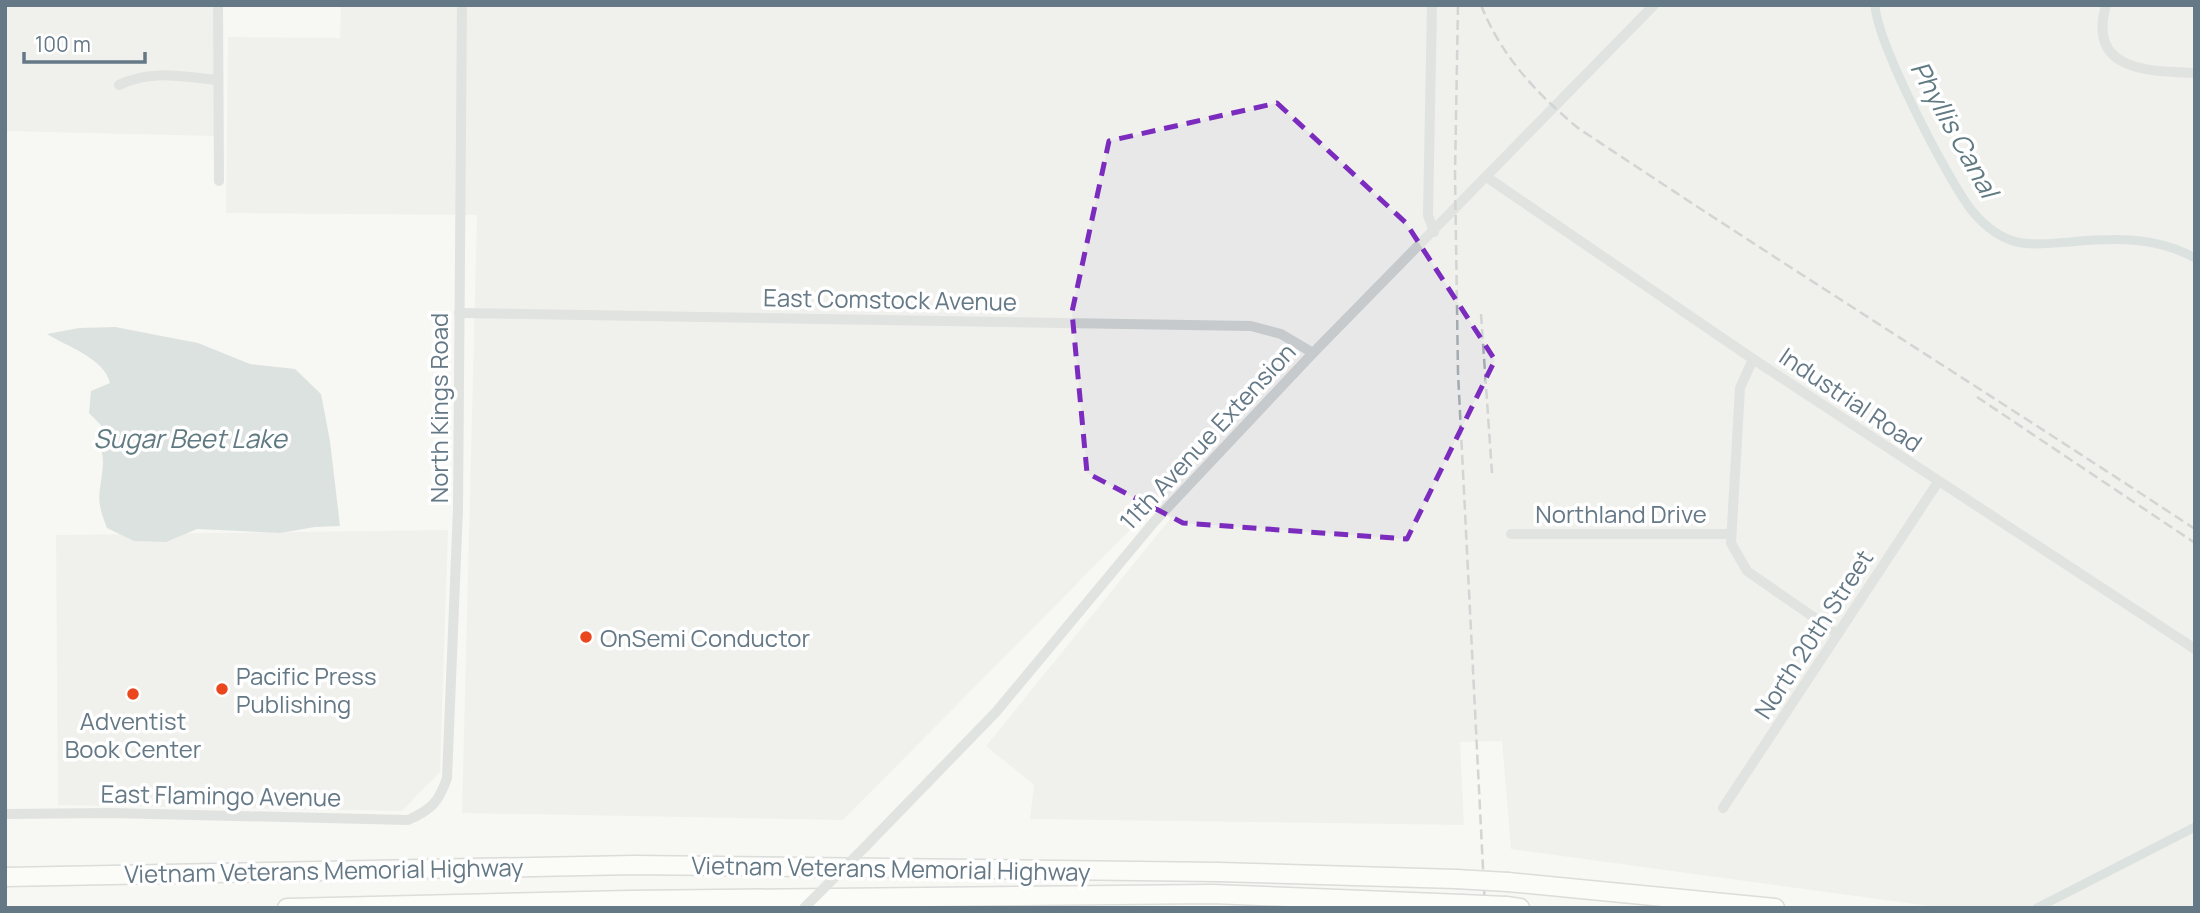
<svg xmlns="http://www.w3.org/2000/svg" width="2200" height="913" viewBox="0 0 2200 913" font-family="Manrope,sans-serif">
<rect width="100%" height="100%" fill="#f7f7f3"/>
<g fill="#e7e8e7">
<polygon points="5,5 216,5 214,136 5,131"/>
<polygon points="341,5 2195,5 2195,908 1944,908 1511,849 1502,741 1460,742 1464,825 1030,819 1034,785 986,746 1170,519 1156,504 843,820 462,813 477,215 226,213 228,37 340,38"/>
<polygon points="448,530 440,772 402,811 58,805 56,535"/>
</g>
<path fill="#bbc8cb" d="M 115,327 L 198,343 L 250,364 L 295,369 L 321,394 L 330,441 L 340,526 L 315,527 L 280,533 L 197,529 L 166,542 L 134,541 L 107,528 C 94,496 101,494 103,463 C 103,446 96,447 101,425 L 89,413 L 91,391 L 110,383 C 104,358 68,347 47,334 L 79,328 Z"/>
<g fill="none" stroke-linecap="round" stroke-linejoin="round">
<g stroke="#bbc8cb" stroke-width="9">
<path d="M 1875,5 C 1877,43 1948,181 1973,212 C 1984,225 2000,238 2017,242 C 2034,246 2052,243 2070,242 C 2114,238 2155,236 2195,258"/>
<polyline points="2037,908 2195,827"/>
</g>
<defs>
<g id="highway">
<polyline points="5,877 634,865 1218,872 1456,879"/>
<polyline points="1508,882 1775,908"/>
<polyline points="1506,906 1520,908"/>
<polyline points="287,908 629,900 1213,894 1462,904"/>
</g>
</defs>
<use href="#highway" stroke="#b8bcbf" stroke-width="21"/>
<g stroke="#c6cacd" stroke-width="10">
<polyline points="218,5 219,181"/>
<polyline points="1432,5 1428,215 1434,232"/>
<path d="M 2106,5 C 2087,72 2149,71 2195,73"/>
<path d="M 119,85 C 151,69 183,77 218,80"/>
<polyline points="1488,178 1753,359 2195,649"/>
<polyline points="459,313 1251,326 1281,334 1313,353"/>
<polyline points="1753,359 1740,388 1731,543 1747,571 1838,634"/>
<polyline points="1511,534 1731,534"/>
<polyline points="1723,808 1938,482"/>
<path d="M 5,814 L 111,813 L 408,820 C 431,810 439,802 447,778 L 458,508 L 462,5"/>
<polyline points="865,847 996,712 1154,522 1313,353 1654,5"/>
</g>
<use href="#highway" stroke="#fff" stroke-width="18"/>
<g stroke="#a4abb0" stroke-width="2.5" stroke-dasharray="10 5" stroke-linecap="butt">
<polyline points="1458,5 1455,174 1458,373 1485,908"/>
<path d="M 1481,5 C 1501,56 1537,94 1578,128 C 1782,264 1990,394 2195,529"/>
<polyline points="1481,314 1492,473"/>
<polyline points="1977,397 2195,543"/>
</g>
<defs>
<g id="highway-bridge">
<polyline points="1456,879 1508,882"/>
<polyline points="1462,904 1506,906"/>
</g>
</defs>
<use href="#highway-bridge" stroke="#b8bcbf" stroke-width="21" stroke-linecap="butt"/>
<polyline stroke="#c6cacd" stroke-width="10" points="804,908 865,847"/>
<use href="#highway-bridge" stroke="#fff" stroke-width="18"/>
</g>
<path d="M0 0H2200V913H0ZM 1277,103 L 1406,223 L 1495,360 L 1407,539 L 1183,523 L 1087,473 L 1072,312 L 1109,141 Z" fill="#f7f7f3" fill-opacity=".55" fill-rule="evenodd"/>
<path fill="none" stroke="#7b2cbf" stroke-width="5" stroke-dasharray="14 9" stroke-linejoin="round" d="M 1277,103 L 1406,223 L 1495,360 L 1407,539 L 1183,523 L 1087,473 L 1072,312 L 1109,141 Z"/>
<g fill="#eb471f" stroke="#fff" stroke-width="2.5">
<circle cx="586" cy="637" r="7"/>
<circle cx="222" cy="689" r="7"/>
<circle cx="133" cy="694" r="7"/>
</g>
<g text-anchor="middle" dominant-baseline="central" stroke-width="7" stroke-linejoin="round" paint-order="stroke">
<g font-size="24" fill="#647886" stroke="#fff">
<text transform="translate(890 299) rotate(1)">East Comstock Avenue</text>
<text transform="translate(1851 399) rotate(34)">Industrial Road</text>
<text transform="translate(438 408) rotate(-90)">North Kings Road</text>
<text transform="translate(1207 436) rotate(-47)">11th Avenue Extension</text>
<text x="1621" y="513">Northland Drive</text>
<text transform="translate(1813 634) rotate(-57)">North 20th Street</text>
<text transform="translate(221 795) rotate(1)">East Flamingo Avenue</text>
<text transform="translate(891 868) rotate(1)">Vietnam Veterans Memorial Highway</text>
<text transform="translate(324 870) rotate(-1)">Vietnam Veterans Memorial Highway</text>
</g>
<g font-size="24" fill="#647886" stroke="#fff" text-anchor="start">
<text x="600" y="637">OnSemi Conductor</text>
<text x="236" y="675">Pacific Press<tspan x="236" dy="28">Publishing</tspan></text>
<text x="133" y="720" text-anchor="middle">Adventist<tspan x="133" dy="28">Book Center</tspan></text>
</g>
<g font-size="26" font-style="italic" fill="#607a82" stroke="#fff">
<text transform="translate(1955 129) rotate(61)">Phyllis Canal</text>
<text x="190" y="438">Sugar Beet Lake</text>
</g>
</g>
<rect width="2200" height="913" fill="none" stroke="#647886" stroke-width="14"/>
<path d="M24 52v10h121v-10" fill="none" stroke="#647886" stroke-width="3.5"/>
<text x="35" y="52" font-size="21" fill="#647886" stroke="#ffffff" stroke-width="5" paint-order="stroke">100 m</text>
</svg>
